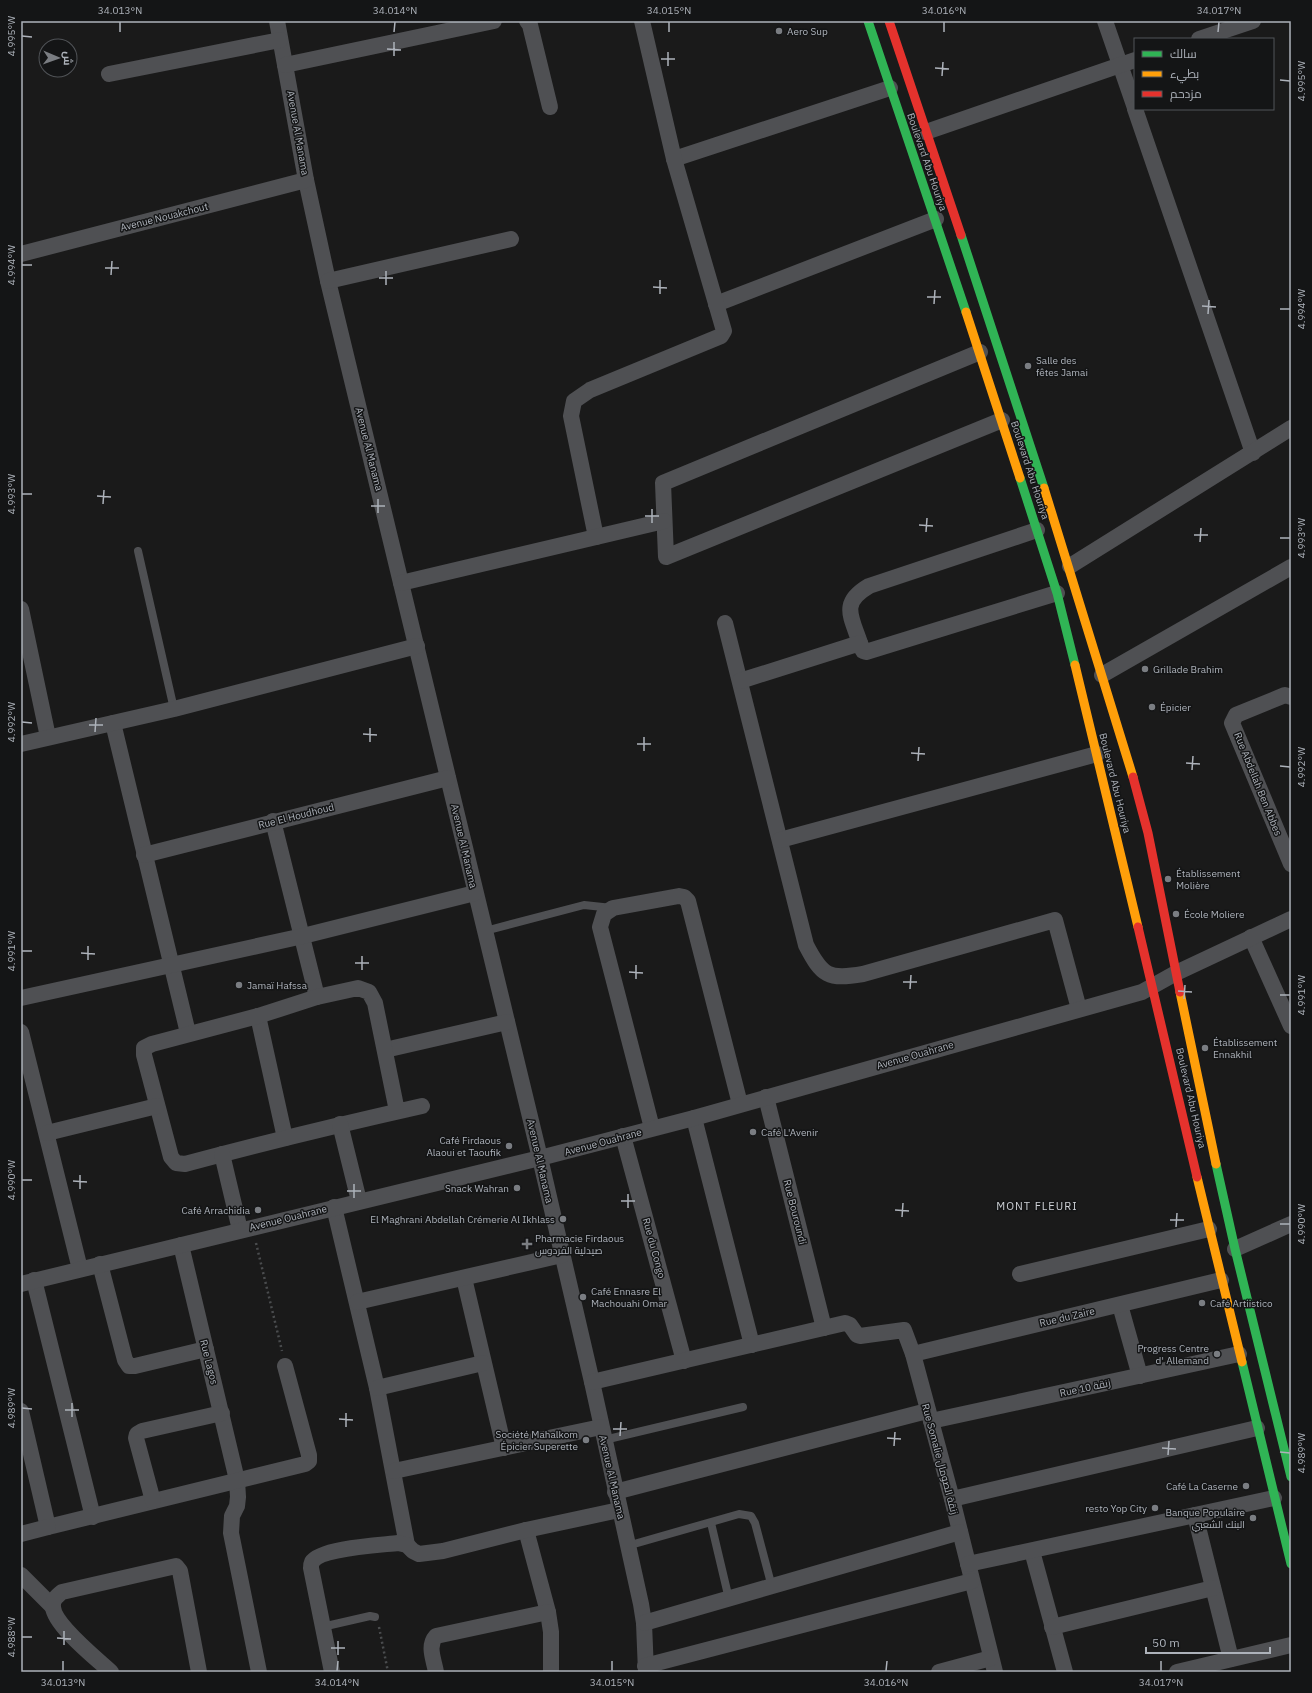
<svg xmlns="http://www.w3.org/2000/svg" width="1312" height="1693" viewBox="0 0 1312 1693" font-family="'IBM Plex Sans',Cairo,sans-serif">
<rect width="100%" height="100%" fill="#1a1a1a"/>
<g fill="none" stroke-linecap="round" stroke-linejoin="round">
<g stroke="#4a4c4e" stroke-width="2.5" stroke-dasharray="2 3" stroke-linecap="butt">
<polyline points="256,1243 282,1351"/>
<polyline points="379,1627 388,1672"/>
</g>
<g stroke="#4f5053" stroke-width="8">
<polyline points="138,551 174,709"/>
<polyline points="485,931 584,905 612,908"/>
<polyline points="604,1440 743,1407"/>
<polyline points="711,1523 729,1599"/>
<polyline points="627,1546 739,1514 751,1516 755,1523 772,1587"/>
<polyline points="322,1627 370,1616 375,1617"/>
</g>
<g stroke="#4f5053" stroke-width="16">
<polyline points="277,21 306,180 328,281 540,1158 592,1382 641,1604 644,1623 646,1672"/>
<polyline points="527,21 530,25 550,107"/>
<polyline points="1105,21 1135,108"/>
<polyline points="1199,39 1253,21"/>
<polyline points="285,65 494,21"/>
<polyline points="109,74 280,40"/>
<polyline points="1135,109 1253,453"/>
<polyline points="926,132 1135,60"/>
<polyline points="674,159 890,88"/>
<polyline points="21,254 306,180"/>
<polyline points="328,281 511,239"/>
<polyline points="716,304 936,219"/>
<polyline points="980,352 663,483 666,557 1002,420"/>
<polyline points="596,537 571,416 574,401 590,390 721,336 724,331 674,159 642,21"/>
<polyline points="1070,566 1291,428"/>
<polyline points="401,583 664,521"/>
<polyline points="21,609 48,737"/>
<path d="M 725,623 L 806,945 C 822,976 828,980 863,974 L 1055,920 L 1079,1009"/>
<path d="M 860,643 C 851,616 840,603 869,586 L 1037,530"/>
<polyline points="1102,675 1291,567"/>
<polyline points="740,681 860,643 863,651 866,652 1057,593"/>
<polyline points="1291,697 1285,695 1236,715 1232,723 1291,864"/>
<polyline points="113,723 188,1033"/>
<polyline points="21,744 174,709 417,646"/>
<polyline points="273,821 317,997"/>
<polyline points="780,840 1097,754"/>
<polyline points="144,855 448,778"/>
<polyline points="1251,937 1291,1026"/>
<polyline points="21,998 303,936 475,893"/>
<polyline points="258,1016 285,1138"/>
<polyline points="21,1032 80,1269"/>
<polyline points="385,1050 507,1022"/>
<polyline points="766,1097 824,1328"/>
<path d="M 397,1111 L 375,1003 L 369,992 L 358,988 L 317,997 L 258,1016 L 152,1044 L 144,1048 L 144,1055 L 171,1157 L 176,1163 L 185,1164 C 263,1143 342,1124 422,1106"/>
<polyline points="694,1118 752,1345"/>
<polyline points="340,1124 359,1201"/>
<polyline points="652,1128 600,927 604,914 613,908 679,896 684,897 688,901 740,1104"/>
<polyline points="47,1133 157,1106"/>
<polyline points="623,1136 684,1361"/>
<polyline points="222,1154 240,1230"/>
<polyline points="334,1207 377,1388 407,1545"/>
<polyline points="181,1245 237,1480 238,1497 237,1506 232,1516 231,1533 259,1672"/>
<polyline points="1235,1249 1291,1224"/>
<polyline points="100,1264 125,1360 129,1366 135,1366 206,1349"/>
<polyline points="1020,1274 1209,1229"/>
<polyline points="464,1278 504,1448"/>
<polyline points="34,1280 93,1517"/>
<polyline points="21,1284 540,1158 694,1118 1142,992 1176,973 1291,919"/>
<polyline points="357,1302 562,1255"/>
<polyline points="1120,1305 1140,1376"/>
<polyline points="913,1354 1221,1280"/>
<polyline points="592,1382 845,1323 850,1325 857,1335 860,1336 904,1330 913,1354 952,1499 995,1672"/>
<polyline points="377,1388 483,1363"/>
<polyline points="21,1411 48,1527 305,1464 309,1461 309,1455 285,1366"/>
<polyline points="931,1421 1239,1354"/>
<polyline points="394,1471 601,1427"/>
<polyline points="615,1492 927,1411"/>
<polyline points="952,1499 1257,1428"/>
<polyline points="153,1501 136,1438 137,1434 142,1431 222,1413"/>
<polyline points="1195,1515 1231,1659"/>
<polyline points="526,1530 548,1612 551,1632 551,1672"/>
<polyline points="21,1534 48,1527"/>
<polyline points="1032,1551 1065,1672"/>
<polyline points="968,1564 1274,1498"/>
<polyline points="21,1575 52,1606"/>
<polyline points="644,1623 960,1532"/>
<polyline points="1052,1627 1213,1588"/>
<polyline points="645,1666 972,1581"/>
<path d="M 111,1672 C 97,1659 54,1625 53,1607 C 52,1600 57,1596 62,1592 L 176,1566 L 180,1571 L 199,1672"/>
<path d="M 332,1672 L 311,1568 C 311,1566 311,1564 312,1562 C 320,1548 382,1545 398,1543 L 407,1545 L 413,1551 L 419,1554 L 443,1551 L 526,1530 L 619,1510"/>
<path d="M 436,1672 C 434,1660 427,1646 436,1636 L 548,1612"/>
<polyline points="939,1672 991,1658"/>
<polyline points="1177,1672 1291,1645"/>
</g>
<g stroke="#30b455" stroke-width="9">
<polyline points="868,21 966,312"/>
<polyline points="961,235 1044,488"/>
<polyline points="1020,478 1057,593 1075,665"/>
<polyline points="1216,1164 1235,1249 1291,1477"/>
<polyline points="1242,1362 1291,1564"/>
</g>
<g stroke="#ff9f0a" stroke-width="9">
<polyline points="966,312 1020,478"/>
<polyline points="1044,488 1133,777"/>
<polyline points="1075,665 1138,927"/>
<polyline points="1180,992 1216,1164"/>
<polyline points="1197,1177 1242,1362"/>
</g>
<g stroke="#e5322d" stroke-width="9">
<polyline points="889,21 961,235"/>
<polyline points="1133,777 1148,833 1180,992"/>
<polyline points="1138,927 1197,1177"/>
</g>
</g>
<path fill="none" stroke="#adb2ba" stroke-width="1.5" d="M 120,32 L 120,22M 394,32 L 395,22M 669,32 L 669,22M 944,32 L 944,22M 1218,32 L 1219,22M 22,36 L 32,37M 387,49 L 401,50M 394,56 L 394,42M 661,59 L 675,59M 668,66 L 668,52M 935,68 L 949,69M 942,76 L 943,62M 1280,80 L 1290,81M 22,265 L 32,265M 105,268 L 119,268M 111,275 L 112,261M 379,278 L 393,278M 386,285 L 386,271M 653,287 L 667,288M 660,294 L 660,280M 927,297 L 941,297M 934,304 L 935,290M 1202,306 L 1216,307M 1280,309 L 1290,309M 1208,314 L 1209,300M 22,494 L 32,494M 97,496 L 111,497M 103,504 L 104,490M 371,506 L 385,506M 378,513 L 378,499M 645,516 L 659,516M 652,523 L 652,509M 919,525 L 933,526M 926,532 L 927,518M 1194,535 L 1208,535M 1280,538 L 1290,538M 1200,542 L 1201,528M 22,722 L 32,723M 89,725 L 103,725M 95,732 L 96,718M 363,734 L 377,735M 370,742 L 370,728M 637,744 L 651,744M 644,751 L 644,737M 911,753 L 925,754M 918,761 L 919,747M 1186,763 L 1200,764M 1280,766 L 1290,767M 1192,770 L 1193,756M 22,951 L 32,951M 81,953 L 95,954M 88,960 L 88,946M 355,963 L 369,963M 362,970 L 362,956M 629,972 L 643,973M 636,979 L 636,965M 903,982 L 917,982M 910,989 L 911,975M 1178,991 L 1192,992M 1280,995 L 1290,995M 1184,999 L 1185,985M 22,1180 L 32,1180M 73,1181 L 87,1182M 80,1189 L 80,1175M 347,1191 L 361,1191M 354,1198 L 354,1184M 621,1201 L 635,1201M 628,1208 L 628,1194M 895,1210 L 909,1211M 902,1217 L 903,1203M 1170,1220 L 1184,1220M 1280,1224 L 1290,1224M 1176,1227 L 1177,1213M 22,1408 L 32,1409M 65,1410 L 79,1410M 72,1417 L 72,1403M 339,1419 L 353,1420M 346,1427 L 346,1413M 613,1429 L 627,1429M 620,1436 L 621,1422M 887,1438 L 901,1439M 894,1446 L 895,1432M 1162,1448 L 1176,1449M 1280,1452 L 1290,1453M 1168,1455 L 1169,1441M 22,1637 L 32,1637M 57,1638 L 71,1639M 64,1645 L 64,1631M 331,1648 L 345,1648M 338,1655 L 338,1641M 63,1671 L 63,1661M 337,1671 L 338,1661M 612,1671 L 612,1661M 886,1671 L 887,1661M 1161,1671 L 1161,1661"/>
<g fill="#7a7d82" stroke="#141516" stroke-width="1.5">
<circle cx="779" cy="31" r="4"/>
<circle cx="1028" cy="366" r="4"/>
<circle cx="1145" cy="669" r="4"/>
<circle cx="1152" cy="707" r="4"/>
<circle cx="1168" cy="879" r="4"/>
<circle cx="1176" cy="914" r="4"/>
<circle cx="239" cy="985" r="4"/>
<circle cx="1205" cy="1048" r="4"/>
<circle cx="753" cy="1132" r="4"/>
<circle cx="509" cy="1146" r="4"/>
<circle cx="517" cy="1188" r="4"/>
<circle cx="258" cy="1210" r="4"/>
<circle cx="563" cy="1219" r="4"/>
<path d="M525 1238h4v4h4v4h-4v4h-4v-4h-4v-4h4z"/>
<circle cx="583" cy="1297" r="4"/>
<circle cx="1202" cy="1303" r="4"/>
<circle cx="1217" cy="1354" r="4"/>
<circle cx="586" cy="1440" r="4"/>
<circle cx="1246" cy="1486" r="4"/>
<circle cx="1155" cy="1508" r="4"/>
<circle cx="1253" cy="1518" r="4"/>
</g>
<g text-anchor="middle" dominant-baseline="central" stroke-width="3" stroke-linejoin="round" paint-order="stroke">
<g font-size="10" fill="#adb2ba" stroke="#141516" text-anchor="start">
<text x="787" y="31">Aero Sup</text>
<text x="1036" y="360">Salle des<tspan x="1036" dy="12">fêtes Jamai</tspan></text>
<text x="1153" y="669">Grillade Brahim</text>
<text x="1160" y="707">Épicier</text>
<text x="1176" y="873">Établissement<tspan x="1176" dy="12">Molière</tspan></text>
<text x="1184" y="914">École Moliere</text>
<text x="247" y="985">Jamaï Hafssa</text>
<text x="1213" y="1042">Établissement<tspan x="1213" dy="12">Ennakhil</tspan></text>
<text x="761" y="1132">Café L'Avenir</text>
<text x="501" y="1140" text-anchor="end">Café Firdaous<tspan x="501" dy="12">Alaoui et Taoufik</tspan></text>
<text x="509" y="1188" text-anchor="end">Snack Wahran</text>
<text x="250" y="1210" text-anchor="end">Café Arrachidia</text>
<text x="555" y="1219" text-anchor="end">El Maghrani Abdellah Crémerie Al Ikhlass</text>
<text x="535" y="1238">Pharmacie Firdaous<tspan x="535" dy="12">صيدلية الفردوس</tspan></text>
<text x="591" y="1291">Café Ennasre El<tspan x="591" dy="12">Machouahi Omar</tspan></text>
<text x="1210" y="1303">Café Artiistico</text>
<text x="1209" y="1348" text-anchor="end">Progress Centre<tspan x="1209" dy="12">d' Allemand</tspan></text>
<text x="578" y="1434" text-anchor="end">Société Mahalkom<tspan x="578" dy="12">Épicier Superette</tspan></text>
<text x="1238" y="1486" text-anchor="end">Café La Caserne</text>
<text x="1147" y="1508" text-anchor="end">resto Yop City</text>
<text x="1245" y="1512" text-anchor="end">Banque Populaire<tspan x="1245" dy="12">البنك الشعبي</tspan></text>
</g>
<g font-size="10" fill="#adb2ba" stroke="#141516">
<text transform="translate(298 133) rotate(80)">Avenue Al Manama</text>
<text transform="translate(927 162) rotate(71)">Boulevard Abu Houriya</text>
<text transform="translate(164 217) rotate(-14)">Avenue Nouakchout</text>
<text transform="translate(369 449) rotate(76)">Avenue Al Manama</text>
<text transform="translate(1030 470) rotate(72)">Boulevard Abu Houriya</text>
<text transform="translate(1115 783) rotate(76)">Boulevard Abu Houriya</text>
<text transform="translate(1258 784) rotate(68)">Rue Abdellah Ben Abbes</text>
<text transform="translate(296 816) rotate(-14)">Rue El Houdhoud</text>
<text transform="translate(464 846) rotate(77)">Avenue Al Manama</text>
<text transform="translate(915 1055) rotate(-16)">Avenue Ouahrane</text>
<text transform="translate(1191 1098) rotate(77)">Boulevard Abu Houriya</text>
<text transform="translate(603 1142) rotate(-15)">Avenue Ouahrane</text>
<text transform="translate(540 1161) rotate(77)">Avenue Al Manama</text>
<text transform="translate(795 1212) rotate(76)">Rue Bouroundi</text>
<text transform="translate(288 1218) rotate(-14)">Avenue Ouahrane</text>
<text transform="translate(654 1248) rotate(75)">Rue du Congo</text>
<text transform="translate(1067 1317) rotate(-13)">Rue du Zaire</text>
<text transform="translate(209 1362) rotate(76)">Rue Lagos</text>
<text transform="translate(1085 1388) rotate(-12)">Rue 10 زنقة</text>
<text transform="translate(940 1459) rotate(75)">Rue Somalie زنقة الصومال</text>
<text transform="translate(612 1477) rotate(77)">Avenue Al Manama</text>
</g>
<g font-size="11" letter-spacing="1" fill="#ced1d6" stroke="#141516">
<text x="1037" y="1206">MONT FLEURI</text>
</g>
</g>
<rect width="1312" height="1693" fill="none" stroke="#141516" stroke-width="44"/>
<rect x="1134" y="38" width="140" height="72" fill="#141516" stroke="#515458"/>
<rect x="1142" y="51" width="20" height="6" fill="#30b455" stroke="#515458"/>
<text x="1170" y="58" font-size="12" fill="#adb2ba">سالك</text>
<rect x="1142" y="71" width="20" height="6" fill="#ff9f0a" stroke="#515458"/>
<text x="1170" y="78" font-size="12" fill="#adb2ba">بطيء</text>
<rect x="1142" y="91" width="20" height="6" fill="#e5322d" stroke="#515458"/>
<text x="1170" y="98" font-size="12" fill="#adb2ba">مزدحم</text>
<g transform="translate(58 58) rotate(92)"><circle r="19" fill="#141516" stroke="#515458"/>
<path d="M0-3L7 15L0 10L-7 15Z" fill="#7a7d82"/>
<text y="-6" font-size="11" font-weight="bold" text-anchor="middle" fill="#adb2ba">ش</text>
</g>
<path d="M1146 1647v6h124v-6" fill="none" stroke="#adb2ba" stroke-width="2"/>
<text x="1152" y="1647" font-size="12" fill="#adb2ba" stroke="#141516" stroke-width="3" paint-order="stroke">50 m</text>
<rect x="22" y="22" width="1268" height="1649" fill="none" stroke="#adb2ba" stroke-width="1.5"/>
<g font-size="10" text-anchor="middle" fill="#adb2ba">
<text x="120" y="14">34.013°N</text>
<text x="395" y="14">34.014°N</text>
<text x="669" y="14">34.015°N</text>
<text x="944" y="14">34.016°N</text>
<text x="1219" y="14">34.017°N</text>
<text transform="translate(11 36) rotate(-90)" y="4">4.995°W</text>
<text transform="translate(1301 81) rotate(-90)" y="4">4.995°W</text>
<text transform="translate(11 265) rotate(-90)" y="4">4.994°W</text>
<text transform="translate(1301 309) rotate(-90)" y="4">4.994°W</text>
<text transform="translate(11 494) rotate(-90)" y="4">4.993°W</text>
<text transform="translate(1301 538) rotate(-90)" y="4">4.993°W</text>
<text transform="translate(11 722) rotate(-90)" y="4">4.992°W</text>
<text transform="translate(1301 767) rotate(-90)" y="4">4.992°W</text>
<text transform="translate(11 951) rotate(-90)" y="4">4.991°W</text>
<text transform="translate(1301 995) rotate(-90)" y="4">4.991°W</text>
<text transform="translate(11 1180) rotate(-90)" y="4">4.990°W</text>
<text transform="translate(1301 1224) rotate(-90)" y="4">4.990°W</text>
<text transform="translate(11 1408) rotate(-90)" y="4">4.989°W</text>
<text transform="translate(1301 1453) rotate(-90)" y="4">4.989°W</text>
<text transform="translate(11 1637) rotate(-90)" y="4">4.988°W</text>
<text x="63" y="1686">34.013°N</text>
<text x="337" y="1686">34.014°N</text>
<text x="612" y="1686">34.015°N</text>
<text x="886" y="1686">34.016°N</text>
<text x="1161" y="1686">34.017°N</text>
</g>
</svg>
